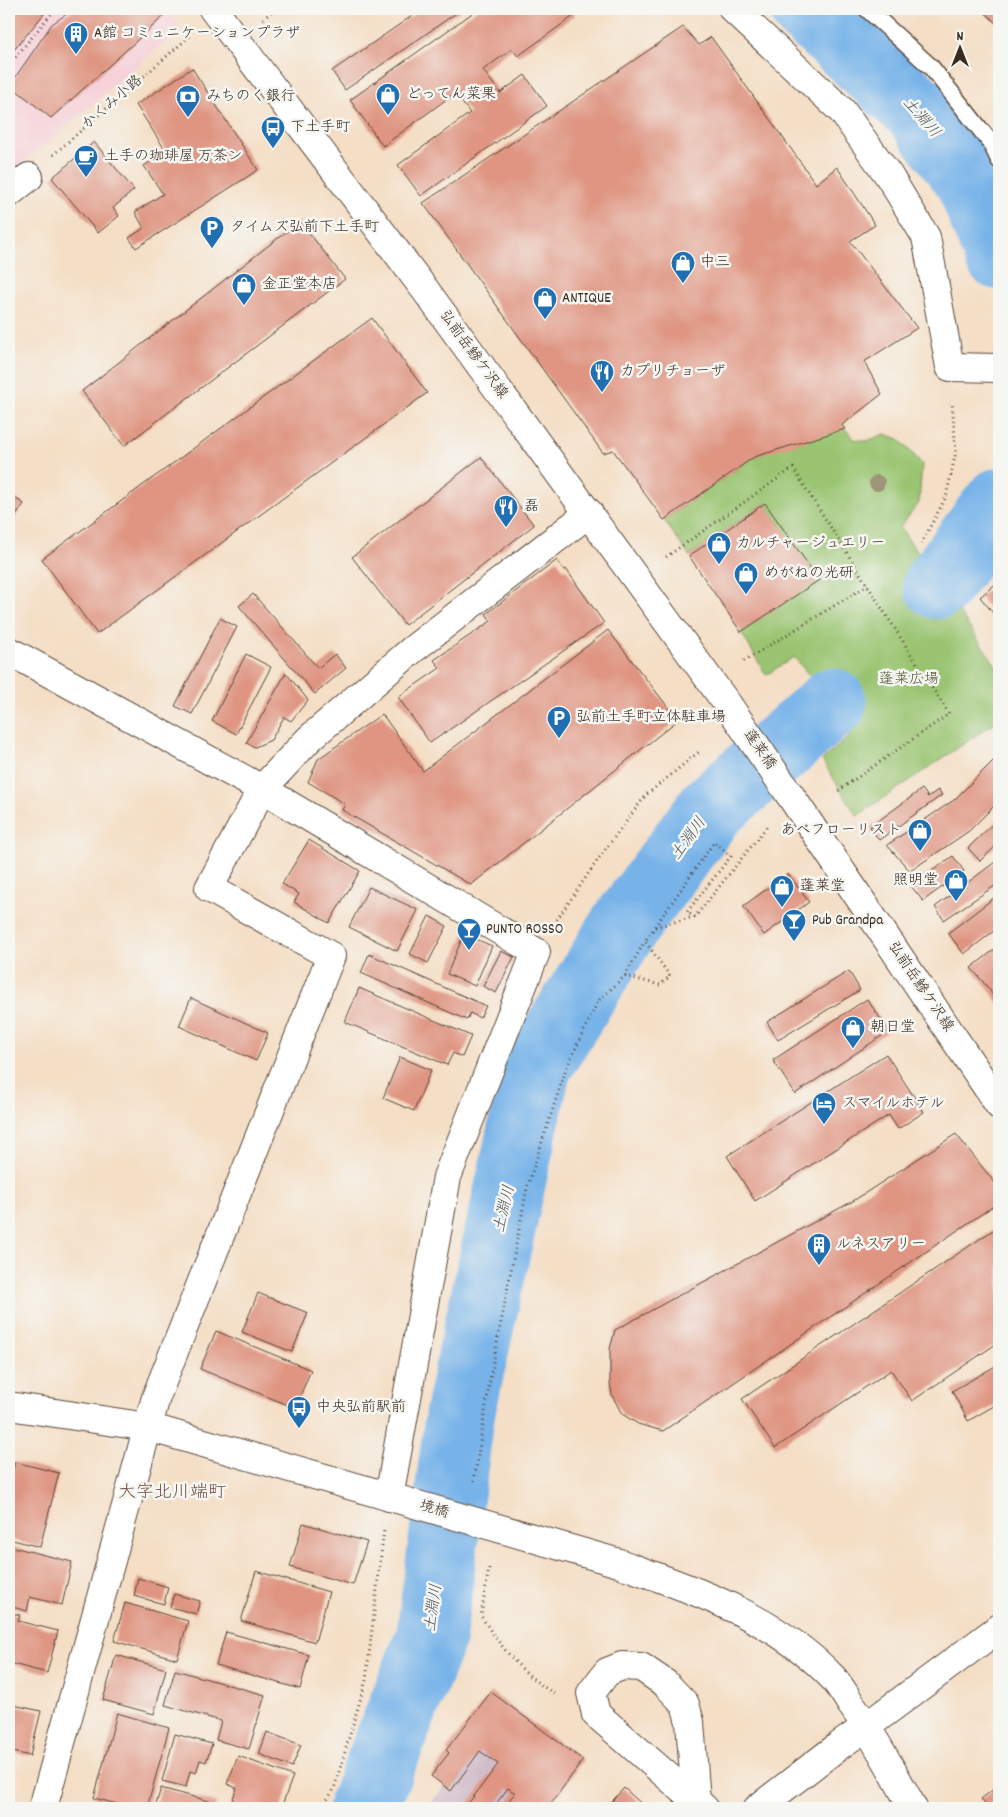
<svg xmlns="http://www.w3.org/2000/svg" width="1008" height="1817" viewBox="0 0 1008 1817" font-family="Dekko,'Klee One',sans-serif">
<rect width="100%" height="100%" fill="#f6f6f2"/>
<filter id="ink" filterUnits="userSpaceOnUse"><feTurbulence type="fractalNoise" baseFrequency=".02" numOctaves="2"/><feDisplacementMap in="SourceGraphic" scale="10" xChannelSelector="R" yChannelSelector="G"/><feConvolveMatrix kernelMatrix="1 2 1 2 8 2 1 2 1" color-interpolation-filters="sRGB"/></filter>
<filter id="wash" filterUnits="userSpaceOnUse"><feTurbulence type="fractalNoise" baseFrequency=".0096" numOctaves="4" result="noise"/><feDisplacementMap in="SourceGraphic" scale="20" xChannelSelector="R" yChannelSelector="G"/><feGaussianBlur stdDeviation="1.12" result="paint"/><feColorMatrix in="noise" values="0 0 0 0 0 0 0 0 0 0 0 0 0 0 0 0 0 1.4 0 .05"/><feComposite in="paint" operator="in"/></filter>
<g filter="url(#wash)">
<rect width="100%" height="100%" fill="#f4dec5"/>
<polygon fill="#f6cfd7" points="9,9 166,9 181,28 9,175"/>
<polygon fill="#d1bdc9" points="491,1692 583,1760 548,1808 426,1808 445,1786 431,1776 449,1753 464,1727"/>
<polygon fill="#9ac471" stroke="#6a7748" points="842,425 854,439 867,441 885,434 899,439 922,464 919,503 900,527 999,670 999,720 857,816 822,760 849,737 832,703 794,657 766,675 741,632 818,579 765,503 689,556 664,520 754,457"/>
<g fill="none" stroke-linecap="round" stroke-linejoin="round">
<g stroke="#77b3e9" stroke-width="70">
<polyline points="805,9 918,110 970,180 999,255"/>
<polyline points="938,584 999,503"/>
<polyline points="363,1808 431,1637 460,1413 536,1068 625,925 710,810 832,703"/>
</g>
</g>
<g id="blocks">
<g fill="#df9582">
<polygon points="9,9 48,9 9,56"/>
<polygon points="74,9 158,9 164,16 51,118 10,85 52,24"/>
<polygon points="422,9 462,9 345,90 332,71"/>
<polygon points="478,9 571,9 575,15 518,56 512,49 483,70 500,93 525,75 547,106 421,196 398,165 470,113 455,93 383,146 350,100"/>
<polygon points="981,9 999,9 999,20 996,23"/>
<polygon points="683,27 699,45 711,37 816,184 837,167 875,225 850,241 917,328 864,362 882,394 842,425 845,429 754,457 664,520 613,450 603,453 423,203"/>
<polygon points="192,68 258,170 136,248 129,238 144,228 135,212 163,194 144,166 166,151 136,105"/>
<polygon points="94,142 134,190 113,208 119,216 98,233 52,178"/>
<polygon points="300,221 345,279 124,446 82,391"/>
<polygon points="372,318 427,393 97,634 42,559"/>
<polygon points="481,457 534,525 405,625 352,557"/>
<polygon points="9,494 24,504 9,526"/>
<polygon points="765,503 819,580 741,632 689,556"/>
<polygon points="557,560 564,570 566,569 604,623 430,743 398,697 440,668 434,660 491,621 486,614"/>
<polygon points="999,581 999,620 980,597"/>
<polygon points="253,594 318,668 335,654 346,668 315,694 239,606"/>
<polygon points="220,618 237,627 192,714 175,706"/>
<polygon points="608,630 678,720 471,885 342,810 345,804 308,782 318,759 382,714 423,771"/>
<polygon points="246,654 271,667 236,734 212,721"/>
<polygon points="286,673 308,700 291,721 284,717 271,740 255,747 246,743"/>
<polygon points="999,755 999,801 969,831 910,871 887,845 954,800"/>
<polygon points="922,789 928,797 938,790 942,795 879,840 870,827"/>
<polygon points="999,818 999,843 980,861 968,848"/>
<polygon points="309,840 360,871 329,923 294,902 299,894 282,884"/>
<polygon points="953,856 964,871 923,901 911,886"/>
<polygon points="999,859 999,883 944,920 935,907"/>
<polygon points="788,874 809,902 764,935 743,906"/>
<polygon points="369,887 418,910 397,951 349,927"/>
<polygon points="999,894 999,927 964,954 948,933"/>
<polygon points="429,916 447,926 428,963 410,954"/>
<polygon points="464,934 492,946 475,986 447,974"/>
<polygon points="999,946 999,1005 989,989 971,968"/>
<polygon points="501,951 514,957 496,993 483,986"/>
<polygon points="369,954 486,1006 480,1018 470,1013 467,1020 361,973"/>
<polygon points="849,971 860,990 778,1040 767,1022"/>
<polygon points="359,988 471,1036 462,1057 453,1053 447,1065 345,1022"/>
<polygon points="191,998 268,1033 256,1061 179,1026"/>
<polygon points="867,999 889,1031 795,1094 773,1060"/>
<polygon points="886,1054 924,1112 898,1129 889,1115 755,1201 727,1156"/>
<polygon points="400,1057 431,1070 414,1111 383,1098"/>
<polygon points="956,1134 999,1188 999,1202 663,1431 638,1424 622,1414 612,1395 610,1383 610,1349 615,1330 853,1201"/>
<polygon points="999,1226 999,1342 912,1401 891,1370 775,1448 742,1399"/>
<polygon points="258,1293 308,1313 292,1352 242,1332"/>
<polygon points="216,1331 311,1370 295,1408 200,1369"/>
<polygon points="999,1364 999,1403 968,1421 952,1391"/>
<polygon points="15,1462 59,1473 40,1547 9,1539 9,1488"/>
<polygon points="303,1523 367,1542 353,1585 290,1567"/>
<polygon points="9,1546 72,1562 62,1605 30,1597 27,1611 9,1606"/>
<polygon points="256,1571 329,1592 315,1642 241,1621"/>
<polygon points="138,1578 168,1587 164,1604 134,1596"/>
<polygon points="174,1594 200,1601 196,1614 170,1607"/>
<polygon points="125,1603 188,1621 177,1659 114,1641"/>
<polygon points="9,1612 20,1615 18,1621 58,1631 47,1673 9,1663"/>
<polygon points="226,1632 309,1655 300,1689 216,1665"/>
<polygon points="116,1655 166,1669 154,1714 103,1700"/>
<polygon points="175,1670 265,1695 249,1749 216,1740 221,1721 165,1705"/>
<polygon points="491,1692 583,1760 548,1808 503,1808 515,1793 508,1788 493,1808 465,1808 498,1764 480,1751 451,1791 431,1776 449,1753 446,1750"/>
<polygon points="9,1704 41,1711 30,1756 9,1751"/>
<polygon points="117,1713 169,1728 147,1808 133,1808 94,1798"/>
<polygon points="267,1732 301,1745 292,1767 259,1754"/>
<polygon points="175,1734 212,1744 206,1762 200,1760 196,1773 190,1771 186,1787 162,1781"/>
<polygon points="238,1756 293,1776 281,1808 229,1808 237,1788 227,1784"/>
<polygon points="999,1785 999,1808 988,1808 981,1799"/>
<polygon points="161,1788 216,1803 215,1808 155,1808"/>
<polygon points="624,1788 646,1808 606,1808"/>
</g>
</g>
</g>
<g filter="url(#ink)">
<use href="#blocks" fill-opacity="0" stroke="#574537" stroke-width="1"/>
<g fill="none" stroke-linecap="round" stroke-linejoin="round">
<defs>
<polyline id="service" points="867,9 931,67 991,143 999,160"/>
<g id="minor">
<polyline points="733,9 842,111 889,176 926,237 950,367 999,368"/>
<polyline points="9,193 29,177"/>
<polyline points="9,651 262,789 536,952 447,1177 389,1497"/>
<polyline points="596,1714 591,1693 607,1672 622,1666 641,1667 666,1684 685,1704 690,1722 696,1801"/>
<polyline points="867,1726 999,1628"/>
<polyline points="43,1808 156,1397 331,956 209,888 262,789 309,739 412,650 589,513"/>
</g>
<g id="tertiary">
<path d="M 9,1406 L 148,1427 L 619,1563 C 696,1591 777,1618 834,1679 C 840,1686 846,1696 851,1704 C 875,1737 893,1773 913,1808"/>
<polyline points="596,1714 704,1808"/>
<polyline points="758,1808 836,1748 867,1726"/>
</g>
<g id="primary">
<polyline points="213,9 426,291 728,705"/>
<polyline points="790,795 999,1105"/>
</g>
</defs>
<use href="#service" stroke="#574537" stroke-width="19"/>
<use href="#minor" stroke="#574537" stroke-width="30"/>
<use href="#tertiary" stroke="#574537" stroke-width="30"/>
<use href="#primary" stroke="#574537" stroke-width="30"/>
<g stroke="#574537" stroke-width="3" stroke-dasharray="1 4" stroke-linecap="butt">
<polyline points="263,19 275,9"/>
<polyline points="9,65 51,14 59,9"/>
<polyline points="53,155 190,36"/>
<polyline points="921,544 946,497 956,452 952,402"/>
<polyline points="666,557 793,468 949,714 835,793"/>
<polyline points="744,661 868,585"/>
<polyline points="554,924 599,858 646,795 700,751"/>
<polyline points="655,927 694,917"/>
<polyline points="625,976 660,985 670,976 645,941 714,842 731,856 687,912 695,917 769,824"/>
<polyline points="474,1481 491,1374 527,1188 566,1069 598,1001 625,976 645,941"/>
<path d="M 489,1568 L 481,1616 C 500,1646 525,1678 557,1695"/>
<polyline points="322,1808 334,1789 366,1680 384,1530"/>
</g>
<use href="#service" stroke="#fff" stroke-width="16"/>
<use href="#minor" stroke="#fff" stroke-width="28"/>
<use href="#tertiary" stroke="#fff" stroke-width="28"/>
<use href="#primary" stroke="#fff" stroke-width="28"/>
<defs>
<polyline id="primary-bridge" points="728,705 790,795"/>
</defs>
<use href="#primary-bridge" stroke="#574537" stroke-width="30" stroke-linecap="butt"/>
<use href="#primary-bridge" stroke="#fff" stroke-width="28"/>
</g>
<circle fill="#9e9477" cx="877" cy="483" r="8"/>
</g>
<defs>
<symbol id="building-pin" viewBox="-11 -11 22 30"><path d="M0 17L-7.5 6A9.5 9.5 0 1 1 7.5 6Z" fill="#1f6fb2" stroke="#f6f6f2"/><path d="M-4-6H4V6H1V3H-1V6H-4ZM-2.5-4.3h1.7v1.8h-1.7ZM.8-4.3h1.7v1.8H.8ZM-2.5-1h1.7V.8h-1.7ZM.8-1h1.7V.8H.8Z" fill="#fff"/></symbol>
<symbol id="shop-pin" viewBox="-11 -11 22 30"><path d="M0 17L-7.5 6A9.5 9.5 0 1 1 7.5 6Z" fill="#1f6fb2" stroke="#f6f6f2"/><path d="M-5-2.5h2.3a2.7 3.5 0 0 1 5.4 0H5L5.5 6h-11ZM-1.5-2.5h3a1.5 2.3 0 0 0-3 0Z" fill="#fff"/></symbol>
<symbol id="bank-pin" viewBox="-11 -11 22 30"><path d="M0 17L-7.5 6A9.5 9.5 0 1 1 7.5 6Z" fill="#1f6fb2" stroke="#f6f6f2"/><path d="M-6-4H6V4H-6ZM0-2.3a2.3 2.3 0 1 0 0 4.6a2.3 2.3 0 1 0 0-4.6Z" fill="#fff"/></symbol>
<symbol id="bus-pin" viewBox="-11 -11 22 30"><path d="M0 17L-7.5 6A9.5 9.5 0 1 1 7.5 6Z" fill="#1f6fb2" stroke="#f6f6f2"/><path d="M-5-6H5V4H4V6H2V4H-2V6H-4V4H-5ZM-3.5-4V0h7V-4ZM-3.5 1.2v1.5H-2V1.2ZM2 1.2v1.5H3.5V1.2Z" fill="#fff"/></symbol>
<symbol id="cafe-pin" viewBox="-11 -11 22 30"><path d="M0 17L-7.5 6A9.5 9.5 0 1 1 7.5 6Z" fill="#1f6fb2" stroke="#f6f6f2"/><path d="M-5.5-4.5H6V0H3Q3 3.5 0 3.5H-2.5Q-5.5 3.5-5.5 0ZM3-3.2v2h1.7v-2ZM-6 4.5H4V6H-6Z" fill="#fff"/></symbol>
<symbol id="parking-pin" viewBox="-11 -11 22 30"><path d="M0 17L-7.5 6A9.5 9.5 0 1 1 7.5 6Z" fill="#1f6fb2" stroke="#f6f6f2"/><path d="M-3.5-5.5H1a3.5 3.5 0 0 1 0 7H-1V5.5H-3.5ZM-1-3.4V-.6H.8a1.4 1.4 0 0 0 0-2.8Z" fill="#fff"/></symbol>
<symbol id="restaurant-pin" viewBox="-11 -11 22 30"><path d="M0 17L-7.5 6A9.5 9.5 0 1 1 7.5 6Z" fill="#1f6fb2" stroke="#f6f6f2"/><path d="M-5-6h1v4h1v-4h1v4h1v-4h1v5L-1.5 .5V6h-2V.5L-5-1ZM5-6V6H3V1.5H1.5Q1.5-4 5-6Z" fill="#fff"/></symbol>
<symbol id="bar-pin" viewBox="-11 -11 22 30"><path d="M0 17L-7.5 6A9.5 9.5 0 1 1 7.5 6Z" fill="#1f6fb2" stroke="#f6f6f2"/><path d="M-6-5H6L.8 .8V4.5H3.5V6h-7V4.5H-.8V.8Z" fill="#fff"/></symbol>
<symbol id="hotel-pin" viewBox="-11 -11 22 30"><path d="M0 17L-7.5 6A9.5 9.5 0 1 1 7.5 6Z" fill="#1f6fb2" stroke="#f6f6f2"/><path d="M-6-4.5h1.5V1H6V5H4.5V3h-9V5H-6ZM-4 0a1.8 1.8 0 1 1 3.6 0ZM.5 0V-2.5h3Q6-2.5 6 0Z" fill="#fff"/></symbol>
</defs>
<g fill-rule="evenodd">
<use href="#building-pin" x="62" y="20" width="28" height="38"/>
<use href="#shop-pin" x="374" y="81" width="28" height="38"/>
<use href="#bank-pin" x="174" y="83" width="28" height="38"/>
<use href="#bus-pin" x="259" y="114" width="28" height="38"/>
<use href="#cafe-pin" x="72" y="143" width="28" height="38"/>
<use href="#parking-pin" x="198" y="214" width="28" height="38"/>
<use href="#shop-pin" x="669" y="249" width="28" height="38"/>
<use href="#shop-pin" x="230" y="271" width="28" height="38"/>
<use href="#shop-pin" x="531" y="285" width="28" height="38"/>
<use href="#restaurant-pin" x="588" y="358" width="28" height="38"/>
<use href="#restaurant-pin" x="492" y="493" width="28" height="38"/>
<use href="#shop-pin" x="705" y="530" width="28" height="38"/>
<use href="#shop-pin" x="732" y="560" width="28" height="38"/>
<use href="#parking-pin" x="545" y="704" width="28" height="38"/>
<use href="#shop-pin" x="906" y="817" width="28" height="38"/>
<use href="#shop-pin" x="942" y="867" width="28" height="38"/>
<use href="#shop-pin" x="768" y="873" width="28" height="38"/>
<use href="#bar-pin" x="780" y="907" width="28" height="38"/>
<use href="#bar-pin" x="455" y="916" width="28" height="38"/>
<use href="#shop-pin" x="839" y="1014" width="28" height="38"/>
<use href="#hotel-pin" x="810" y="1090" width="28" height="38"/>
<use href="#building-pin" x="805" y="1231" width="28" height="38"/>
<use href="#bus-pin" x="285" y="1394" width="28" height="38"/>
</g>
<g text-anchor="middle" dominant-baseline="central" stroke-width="5" stroke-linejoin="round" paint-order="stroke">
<g font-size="15" fill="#3b2a1e" stroke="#f6f6f2" text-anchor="start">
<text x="94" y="34">A館 コミュニケーションプラザ</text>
<text x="406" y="95">どってん菜果</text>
<text x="206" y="97">みちのく銀行</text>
<text x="290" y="128">下土手町</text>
<text x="104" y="157">土手の珈琲屋 万茶ン</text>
<text x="230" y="228">タイムズ弘前下土手町</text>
<text x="700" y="263">中三</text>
<text x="262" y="285">金正堂本店</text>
<text x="562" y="299">ANTIQUE</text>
<text x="620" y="372">カプリチョーザ</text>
<text x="524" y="507">磊</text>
<text x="736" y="544">カルチャージュエリー</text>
<text x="764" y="574">めがねの光研</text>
<text x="576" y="718">弘前土手町立体駐車場</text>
<text x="902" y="831" text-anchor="end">あべフローリスト</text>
<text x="938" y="881" text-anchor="end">照明堂</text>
<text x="800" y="887">蓬莱堂</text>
<text x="812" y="921">Pub Grandpa</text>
<text x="486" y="930">PUNTO ROSSO</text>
<text x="870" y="1028">朝日堂</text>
<text x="842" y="1104">スマイルホテル</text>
<text x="836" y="1245">ルネスアリー</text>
<text x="316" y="1408">中央弘前駅前</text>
</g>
<g font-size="15" fill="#3b2a1e" stroke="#f6f6f2">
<text transform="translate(113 103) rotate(-41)">かくみ小路</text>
<text transform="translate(473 355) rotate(54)">弘前岳鰺ケ沢線</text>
<text transform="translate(759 750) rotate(55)">蓬莱橋</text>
<text transform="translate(920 987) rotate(56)">弘前岳鰺ケ沢線</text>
<text transform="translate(434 1510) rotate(17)">境橋</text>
</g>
<g font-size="15" fill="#585837" stroke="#f6f6f2">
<text x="909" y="680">蓬莱広場</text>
</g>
<g font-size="16" font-style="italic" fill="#4d535b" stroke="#f6f6f2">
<text transform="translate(921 118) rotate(49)">土淵川</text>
<text transform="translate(689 839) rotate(-54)">土淵川</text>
<text transform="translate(505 1209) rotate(-77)">土淵川</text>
<text transform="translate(434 1608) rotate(-82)">土淵川</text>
</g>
<g font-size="18" fill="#744f41" stroke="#f6f6f2">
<text x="172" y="1493">大字北川端町</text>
</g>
</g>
<rect width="1008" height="1817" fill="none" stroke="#f6f6f2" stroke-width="30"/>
<g transform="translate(960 48)" stroke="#f6f6f2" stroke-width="4" paint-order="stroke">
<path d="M0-4L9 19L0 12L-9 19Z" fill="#3b2a1e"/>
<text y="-8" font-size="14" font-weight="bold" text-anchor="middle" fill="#3b2a1e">N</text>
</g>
</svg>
